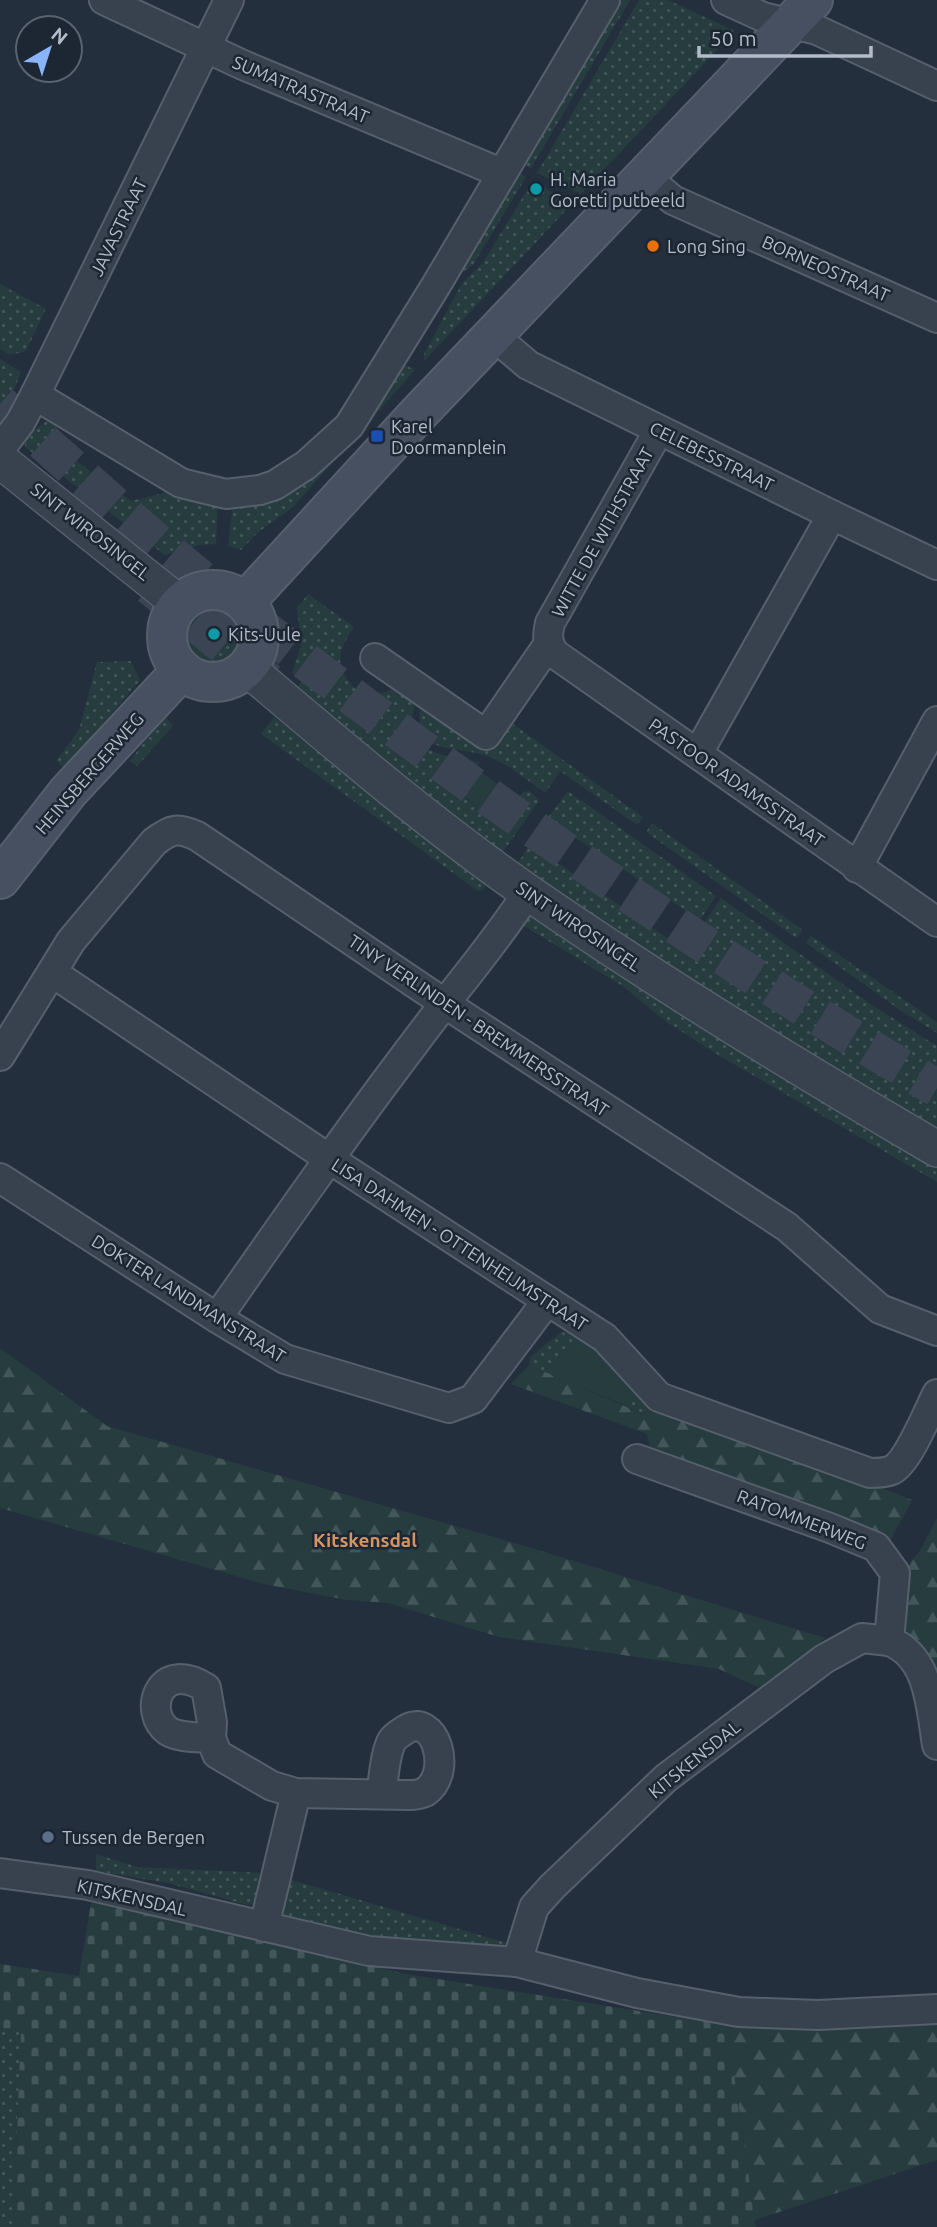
<svg xmlns="http://www.w3.org/2000/svg" width="937" height="2227" viewBox="0 0 937 2227" font-family="Ubuntu,sans-serif">
<defs>
<pattern id="grass-dots" width="8" height="8" patternUnits="userSpaceOnUse" patternTransform="scale(1.75)"><rect width="8" height="8" fill="#263c3f"/><path d="M2 2h.1M6 6h.1" fill="none" stroke="#435659" stroke-width="1.8" stroke-linecap="round"/></pattern>
<pattern id="forest-firs" width="22" height="20" patternUnits="userSpaceOnUse" patternTransform="scale(1.75)"><rect width="22" height="20" fill="#263c3f"/><path d="M5 1l3.5 6h-7zM16 11l3.5 6h-7z" fill="#435659"/></pattern>
<pattern id="cemetery-stones" width="16" height="16" patternUnits="userSpaceOnUse" patternTransform="scale(1.75)"><rect width="16" height="16" fill="#263c3f"/><path d="M2 7V4a2 2 0 0 1 4 0v3zM10 15v-3a2 2 0 0 1 4 0v3z" fill="#435659"/></pattern>
</defs>
<rect width="100%" height="100%" fill="#242f3e"/>
<g fill="url(#grass-dots)">
<polygon points="617,0 630,0 531,168 520,162"/>
<polygon points="639,0 668,0 735,31 581,194 537,173"/>
<polygon points="514,170 526,177 473,265 460,274 455,271"/>
<polygon points="542,186 572,204 424,361 424,354 462,283 482,264 528,189 534,193"/>
<polygon points="0,284 46,309 26,351 10,355 0,349"/>
<polygon points="0,359 21,372 5,413 0,419"/>
<polygon points="400,362 415,370 294,506 256,534 241,550 228,546 233,503 266,495"/>
<polygon points="49,419 56,420 56,446 131,501 179,489 218,500 216,544 200,545 165,555 25,447 25,440 37,428"/>
<path d="M 308,594 L 354,627 C 340,649 333,661 350,683 C 355,689 363,693 370,694 C 380,694 393,689 404,687 L 416,697 C 401,754 436,754 480,762 L 459,793 L 500,824 L 523,792 L 530,791 L 539,801 L 500,856 L 413,792 L 298,686 L 302,681 L 292,673 L 301,645 L 297,608 Z"/>
<circle cx="215" cy="634" r="29"/>
<polygon points="131,661 140,680 65,769 56,761 79,730 97,662"/>
<path d="M 422,701 L 490,750 L 510,722 L 643,817 L 637,825 L 560,771 L 545,793 C 528,781 510,765 490,757 C 455,744 408,758 422,701 Z"/>
<polygon points="164,715 173,726 137,766 130,761"/>
<polygon points="274,717 492,876 483,890 478,891 261,734"/>
<polygon points="568,791 716,896 700,920 547,819"/>
<polygon points="652,823 803,930 796,938 646,832"/>
<polygon points="544,824 560,835 546,855 685,950 721,898 872,1005 937,1046 937,1134 791,1050 515,867"/>
<polygon points="541,914 937,1160 937,1182 720,1056 665,1021 624,987 521,924 528,916"/>
<polygon points="811,936 937,1022 937,1033 900,1010 806,943"/>
<polygon points="561,1332 577,1334 602,1349 662,1409 643,1414 629,1407 633,1393 562,1350 551,1375 529,1365 530,1357"/>
<polygon points="96,1854 137,1867 268,1873 261,1903 247,1905 168,1883 96,1871"/>
<polygon points="285,1878 507,1943 498,1950 376,1942 291,1922 280,1914"/>
<polygon points="0,2028 21,2031 13,2227 0,2227"/>
</g>
<g fill="url(#forest-firs)">
<polygon points="0,1348 107,1426 528,1547 825,1638 764,1690 719,1669 499,1637 388,1603 347,1600 264,1584 0,1508"/>
<polygon points="529,1365 643,1414 662,1409 796,1452 912,1500 890,1541 650,1449 647,1434 511,1384"/>
<polygon points="937,1518 937,1670 927,1653 900,1630 904,1570 921,1549"/>
<polygon points="937,2024 937,2160 755,2220 727,2025 882,2028"/>
</g>
<polygon fill="url(#cemetery-stones)" points="92,1897 406,1974 727,2025 756,2227 13,2227 21,2031 0,2028 0,1964 79,1976"/>
<g fill="#263c3f">
<polygon points="476,768 518,799 500,824 459,792"/>
<polygon points="583,1345 592,1348 634,1393 629,1407 551,1375 562,1350"/>
</g>
<g fill="none" stroke-linecap="round" stroke-linejoin="round">
<g stroke="#3a4453" stroke-width="38" stroke-dasharray="38 19" stroke-linecap="butt">
<path d="M 0,404 C 73,467 145,535 221,595 C 449,776 686,941 937,1088"/>
<polyline points="150,586 275,687"/>
</g>
<defs>
<g id="minor">
<polyline points="104,0 243,65 501,173"/>
<polyline points="726,0 763,17 817,30 937,86"/>
<polyline points="644,176 673,200 937,318"/>
<polyline points="494,336 528,365 832,515 937,565"/>
<polyline points="35,395 181,483 226,494 260,490 275,485 306,465 349,426 435,287 605,0"/>
<path d="M 659,430 L 550,623 C 547,636 547,643 555,654 L 937,922"/>
<polyline points="0,449 20,423 35,395 229,0"/>
<polyline points="375,658 486,735 548,645"/>
<polyline points="698,753 832,515"/>
<polyline points="857,868 937,721"/>
<path d="M 53,973 L 328,1158 L 605,1338 L 659,1397 L 870,1473 C 877,1473 885,1473 892,1470 C 908,1462 928,1412 937,1394"/>
<path d="M 0,1056 L 71,941 L 154,842 C 171,829 177,827 197,836 L 444,1003 L 787,1227 L 880,1309 L 937,1331"/>
<polyline points="0,1178 217,1318 285,1359 449,1408 473,1399 547,1301"/>
<path d="M 217,1318 C 282,1225 347,1132 416,1041 C 453,991 494,945 528,892"/>
<path d="M 637,1459 L 830,1528 L 876,1547 L 895,1573 L 889,1641 C 930,1656 931,1709 937,1745"/>
<path d="M 211,1738 L 212,1722 L 206,1688 C 159,1658 142,1712 168,1731 C 179,1738 199,1737 211,1738 L 217,1754 L 272,1786 L 296,1793 L 409,1795 C 414,1795 421,1794 425,1792 C 454,1773 435,1710 405,1730 C 399,1734 392,1738 390,1745 C 384,1760 384,1779 381,1794"/>
<polyline points="0,1873 88,1885 369,1951 517,1962 637,1993 739,2012 818,2015 937,2009"/>
<polyline points="264,1927 296,1793"/>
<polyline points="517,1962 534,1907 552,1887 666,1778 824,1659 862,1638 889,1641"/>
</g>
<g id="tertiary">
<polyline points="0,460 180,604"/>
<path d="M 247,668 C 339,746 430,824 529,893 C 661,984 798,1068 937,1149"/>
</g>
<g id="secondary">
<circle cx="213" cy="636" r="46"/>
<polyline points="245,602 417,415 813,0"/>
<polyline points="0,879 68,792 182,670"/>
</g>
</defs>
<use href="#minor" stroke="#565f6c" stroke-width="32"/>
<use href="#tertiary" stroke="#565f6c" stroke-width="38"/>
<use href="#secondary" stroke="#565f6c" stroke-width="42"/>
<use href="#minor" stroke="#38414e" stroke-width="28"/>
<use href="#tertiary" stroke="#38414e" stroke-width="35"/>
<use href="#secondary" stroke="#465061" stroke-width="38"/>
</g>
<g fill="#0f9aa8" stroke="#1d2633" stroke-width="2.5">
<circle cx="536" cy="189" r="7"/>
<circle cx="214" cy="634" r="7"/>
</g>
<circle fill="#e8710a" stroke="#1d2633" stroke-width="2.5" cx="653" cy="246" r="7"/>
<rect fill="#1a4fb4" stroke="#1d2633" stroke-width="2.5" x="370" y="429" width="14" height="14" rx="3.5"/>
<circle fill="#5c6f8a" stroke="#1d2633" stroke-width="2.5" cx="48" cy="1837" r="7"/>
<g text-anchor="middle" dominant-baseline="central" stroke-width="5" stroke-linejoin="round" paint-order="stroke">
<g font-size="18" fill="#b4bcc9" stroke="#1d2633">
<text transform="translate(301 89) rotate(23)">SUMATRASTRAAT</text>
<text transform="translate(118 227) rotate(-64)">JAVASTRAAT</text>
<text transform="translate(826 268) rotate(24)">BORNEOSTRAAT</text>
<text transform="translate(712 456) rotate(26)">CELEBESSTRAAT</text>
<text transform="translate(91 531) rotate(38)">SINT WIROSINGEL</text>
<text transform="translate(602 532) rotate(-61)">WITTE DE WITHSTRAAT</text>
<text transform="translate(89 773) rotate(-49)">HEINSBERGERWEG</text>
<text transform="translate(737 782) rotate(35)">PASTOOR ADAMSSTRAAT</text>
<text transform="translate(579 926) rotate(34)">SINT WIROSINGEL</text>
<text transform="translate(479 1025) rotate(34)">TINY VERLINDEN - BREMMERSSTRAAT</text>
<text transform="translate(460 1244) rotate(33)">LISA DAHMEN - OTTENHEIJMSTRAAT</text>
<text transform="translate(189 1298) rotate(32)">DOKTER LANDMANSTRAAT</text>
<text transform="translate(802 1519) rotate(21)">RATOMMERWEG</text>
<text transform="translate(694 1759) rotate(-39)">KITSKENSDAL</text>
<text transform="translate(132 1897) rotate(13)">KITSKENSDAL</text>
</g>
<g font-size="18" fill="#b4bcc9" stroke="#1d2633" text-anchor="start">
<text x="550" y="179">H. Maria<tspan x="550" dy="21">Goretti putbeeld</tspan></text>
<text x="667" y="246">Long Sing</text>
<text x="391" y="426">Karel<tspan x="391" dy="21">Doormanplein</tspan></text>
<text x="228" y="634">Kits-Uule</text>
<text x="62" y="1837">Tussen de Bergen</text>
</g>
<g font-size="19" font-weight="bold" fill="#d59563" stroke="#1d2633">
<text x="365" y="1540">Kitskensdal</text>
</g>
</g>
<g transform="translate(49 49) rotate(39)"><circle r="33" fill="#1d2633" stroke="#59626f" stroke-width="2"/>
<path d="M0-5L12 26L0 18L-12 26Z" fill="#8ab4f8"/>
<text y="-10" font-size="19" font-weight="bold" text-anchor="middle" fill="#b4bcc9">N</text>
</g>
<path d="M699 46v10h172v-10" fill="none" stroke="#b4bcc9" stroke-width="3.5"/>
<text x="710" y="46" font-size="21" fill="#b4bcc9" stroke="#1d2633" stroke-width="5" paint-order="stroke">50 m</text>
</svg>
